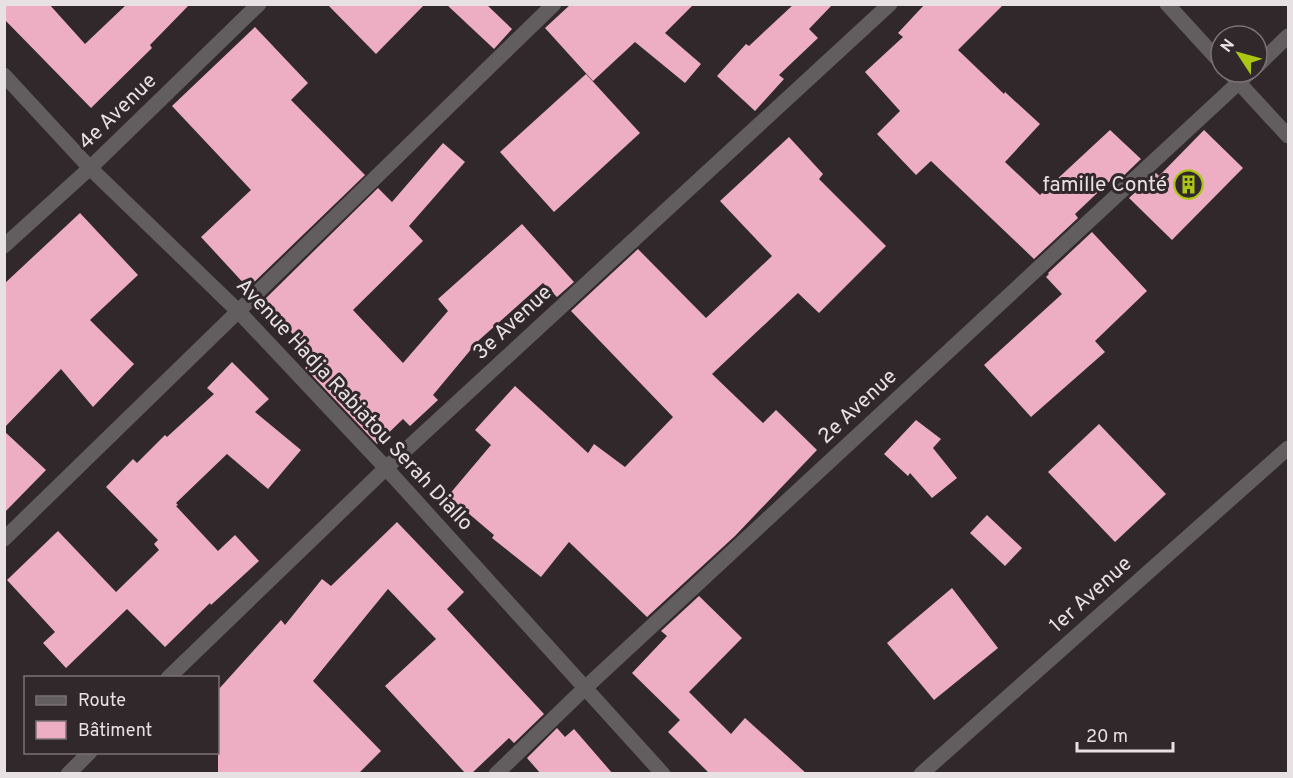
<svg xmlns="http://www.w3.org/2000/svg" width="1293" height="778" viewBox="0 0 1293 778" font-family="Overpass,sans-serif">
<rect width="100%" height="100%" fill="#31282b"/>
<g fill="#edaec4">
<polygon points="4,4 49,4 85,44 127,4 190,4 150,45 152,48 91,108 4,19"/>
<polygon points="327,4 425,4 376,54"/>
<polygon points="446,4 486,4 512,29 494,49"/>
<polygon points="571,4 694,4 665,33 701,64 685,83 635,42 593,81 545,28"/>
<polygon points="794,4 833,4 809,29 818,38 779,75 784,79 755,111 717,76 746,44 749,46"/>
<polygon points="925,4 1004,4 958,50 1004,94 1005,92 1040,124 1005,162 1040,195 1110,130 1141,159 1115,184 1111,180 1075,214 1078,218 1034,259 931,161 916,175 877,134 900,111 865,72 903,37 898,33"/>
<polygon points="255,27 308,83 291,100 365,175 248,288 201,237 251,190 172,106"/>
<polygon points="586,74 640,133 554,212 500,152"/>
<polygon points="1204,130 1243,168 1172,240 1129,198 1156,173 1159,176"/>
<polygon points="789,137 823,174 819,179 886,246 819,313 798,293 712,374 763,423 776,410 817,450 735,536 647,617 569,542 541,577 492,538 494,535 448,496 491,445 475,430 515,386 588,453 594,444 625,467 673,417 571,311 638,249 706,318 772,256 720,201"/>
<polygon points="443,143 465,162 409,226 423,241 353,310 403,363 448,311 438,299 522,224 574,282 557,297 543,283 478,341 433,395 438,400 410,426 403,419 377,444 305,368 316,358 262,302 378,188 392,202"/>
<polygon points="80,213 138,275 90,320 134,364 93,407 61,369 4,428 4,284"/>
<polygon points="1092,232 1147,291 1095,341 1105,352 1031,417 984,365 1062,294 1046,277 1049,274 1048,273"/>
<polygon points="232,362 269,399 255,412 301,450 268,489 227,454 176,503 178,505 176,506 218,551 235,535 259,561 211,605 210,603 165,647 127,609 66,668 43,643 55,632 7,580 58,531 116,592 159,550 154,544 158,540 106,487 133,459 137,463 165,435 167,437 214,394 207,388"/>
<polygon points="916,420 941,439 933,448 957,478 932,498 910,473 908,476 884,454"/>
<polygon points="1099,424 1166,494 1115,542 1048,472"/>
<polygon points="4,431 46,470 4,513"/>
<polygon points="987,515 1022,548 1005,566 970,533"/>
<polygon points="397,522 464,592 447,609 544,714 514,743 509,738 471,774 466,774 385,686 436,639 388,589 313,681 381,751 358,774 218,774 218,690 281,620 285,625 322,579 331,586"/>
<polygon points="952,588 998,648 934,700 887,643"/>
<polygon points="699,596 742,638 689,692 731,734 745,718 807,774 710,774 668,732 680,720 632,673 667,636 661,631"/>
<polygon points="557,728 565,737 574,729 613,774 541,774 527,758"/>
</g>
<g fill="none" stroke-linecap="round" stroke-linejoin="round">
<g stroke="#625d5f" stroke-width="15">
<polyline points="1167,4 1221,63"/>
<polyline points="1257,66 1288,36"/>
<polyline points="1229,72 1288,136"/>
<polyline points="4,75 90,168 239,312 386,468 663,774"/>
<polyline points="4,246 90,168 259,4"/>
<polyline points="4,539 554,4"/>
<polyline points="168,678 386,468 890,4"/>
<polyline points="68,774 90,752"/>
<polyline points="496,774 585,688 1250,72"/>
<polyline points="921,774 1288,448"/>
</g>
</g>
<defs>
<symbol id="building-ring" viewBox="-11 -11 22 22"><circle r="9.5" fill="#31282b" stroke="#acc613" stroke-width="1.5"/><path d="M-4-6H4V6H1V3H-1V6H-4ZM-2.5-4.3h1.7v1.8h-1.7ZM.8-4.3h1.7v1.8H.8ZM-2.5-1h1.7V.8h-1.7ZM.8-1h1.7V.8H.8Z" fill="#acc613"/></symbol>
</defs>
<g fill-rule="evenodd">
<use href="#building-ring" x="1172" y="168" width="33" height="33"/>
</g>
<g text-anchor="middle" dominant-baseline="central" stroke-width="6" stroke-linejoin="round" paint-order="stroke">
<g font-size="21" fill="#e8e1e3" stroke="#31282b">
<text transform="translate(118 112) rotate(-44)">4e Avenue</text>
<text transform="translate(513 323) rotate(-43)">3e Avenue</text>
<text transform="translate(354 405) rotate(47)">Avenue Hadja Rabiatou Serah Diallo</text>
<text transform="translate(858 407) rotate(-43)">2e Avenue</text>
<text transform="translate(1091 595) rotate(-42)">1er Avenue</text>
</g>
<g font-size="21" fill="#e8e1e3" stroke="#31282b" text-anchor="end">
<text x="1167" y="185">famille Conté</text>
</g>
</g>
<rect width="1293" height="778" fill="none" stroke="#e8e1e3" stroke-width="12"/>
<rect x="24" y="676" width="195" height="78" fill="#31282b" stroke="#7a7275" stroke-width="1.5"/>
<rect x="36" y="696" width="30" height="9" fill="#625d5f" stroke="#7a7275" stroke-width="1.5"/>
<text x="78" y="706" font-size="18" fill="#e8e1e3">Route</text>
<rect x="36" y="721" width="30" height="18" fill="#edaec4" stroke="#7a7275" stroke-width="1.5"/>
<text x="78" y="736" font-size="18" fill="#e8e1e3">Bâtiment</text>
<g transform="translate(1239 54) rotate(306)"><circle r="28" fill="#31282b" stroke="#7a7275" stroke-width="1.5"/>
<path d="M0-4.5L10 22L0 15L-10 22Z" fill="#acc613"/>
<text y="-9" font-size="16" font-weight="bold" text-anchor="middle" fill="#e8e1e3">N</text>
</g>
<path d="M1077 742v9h96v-9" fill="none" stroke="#e8e1e3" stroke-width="3"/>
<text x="1086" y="742" font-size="18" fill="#e8e1e3" stroke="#31282b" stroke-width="4.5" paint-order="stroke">20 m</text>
</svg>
